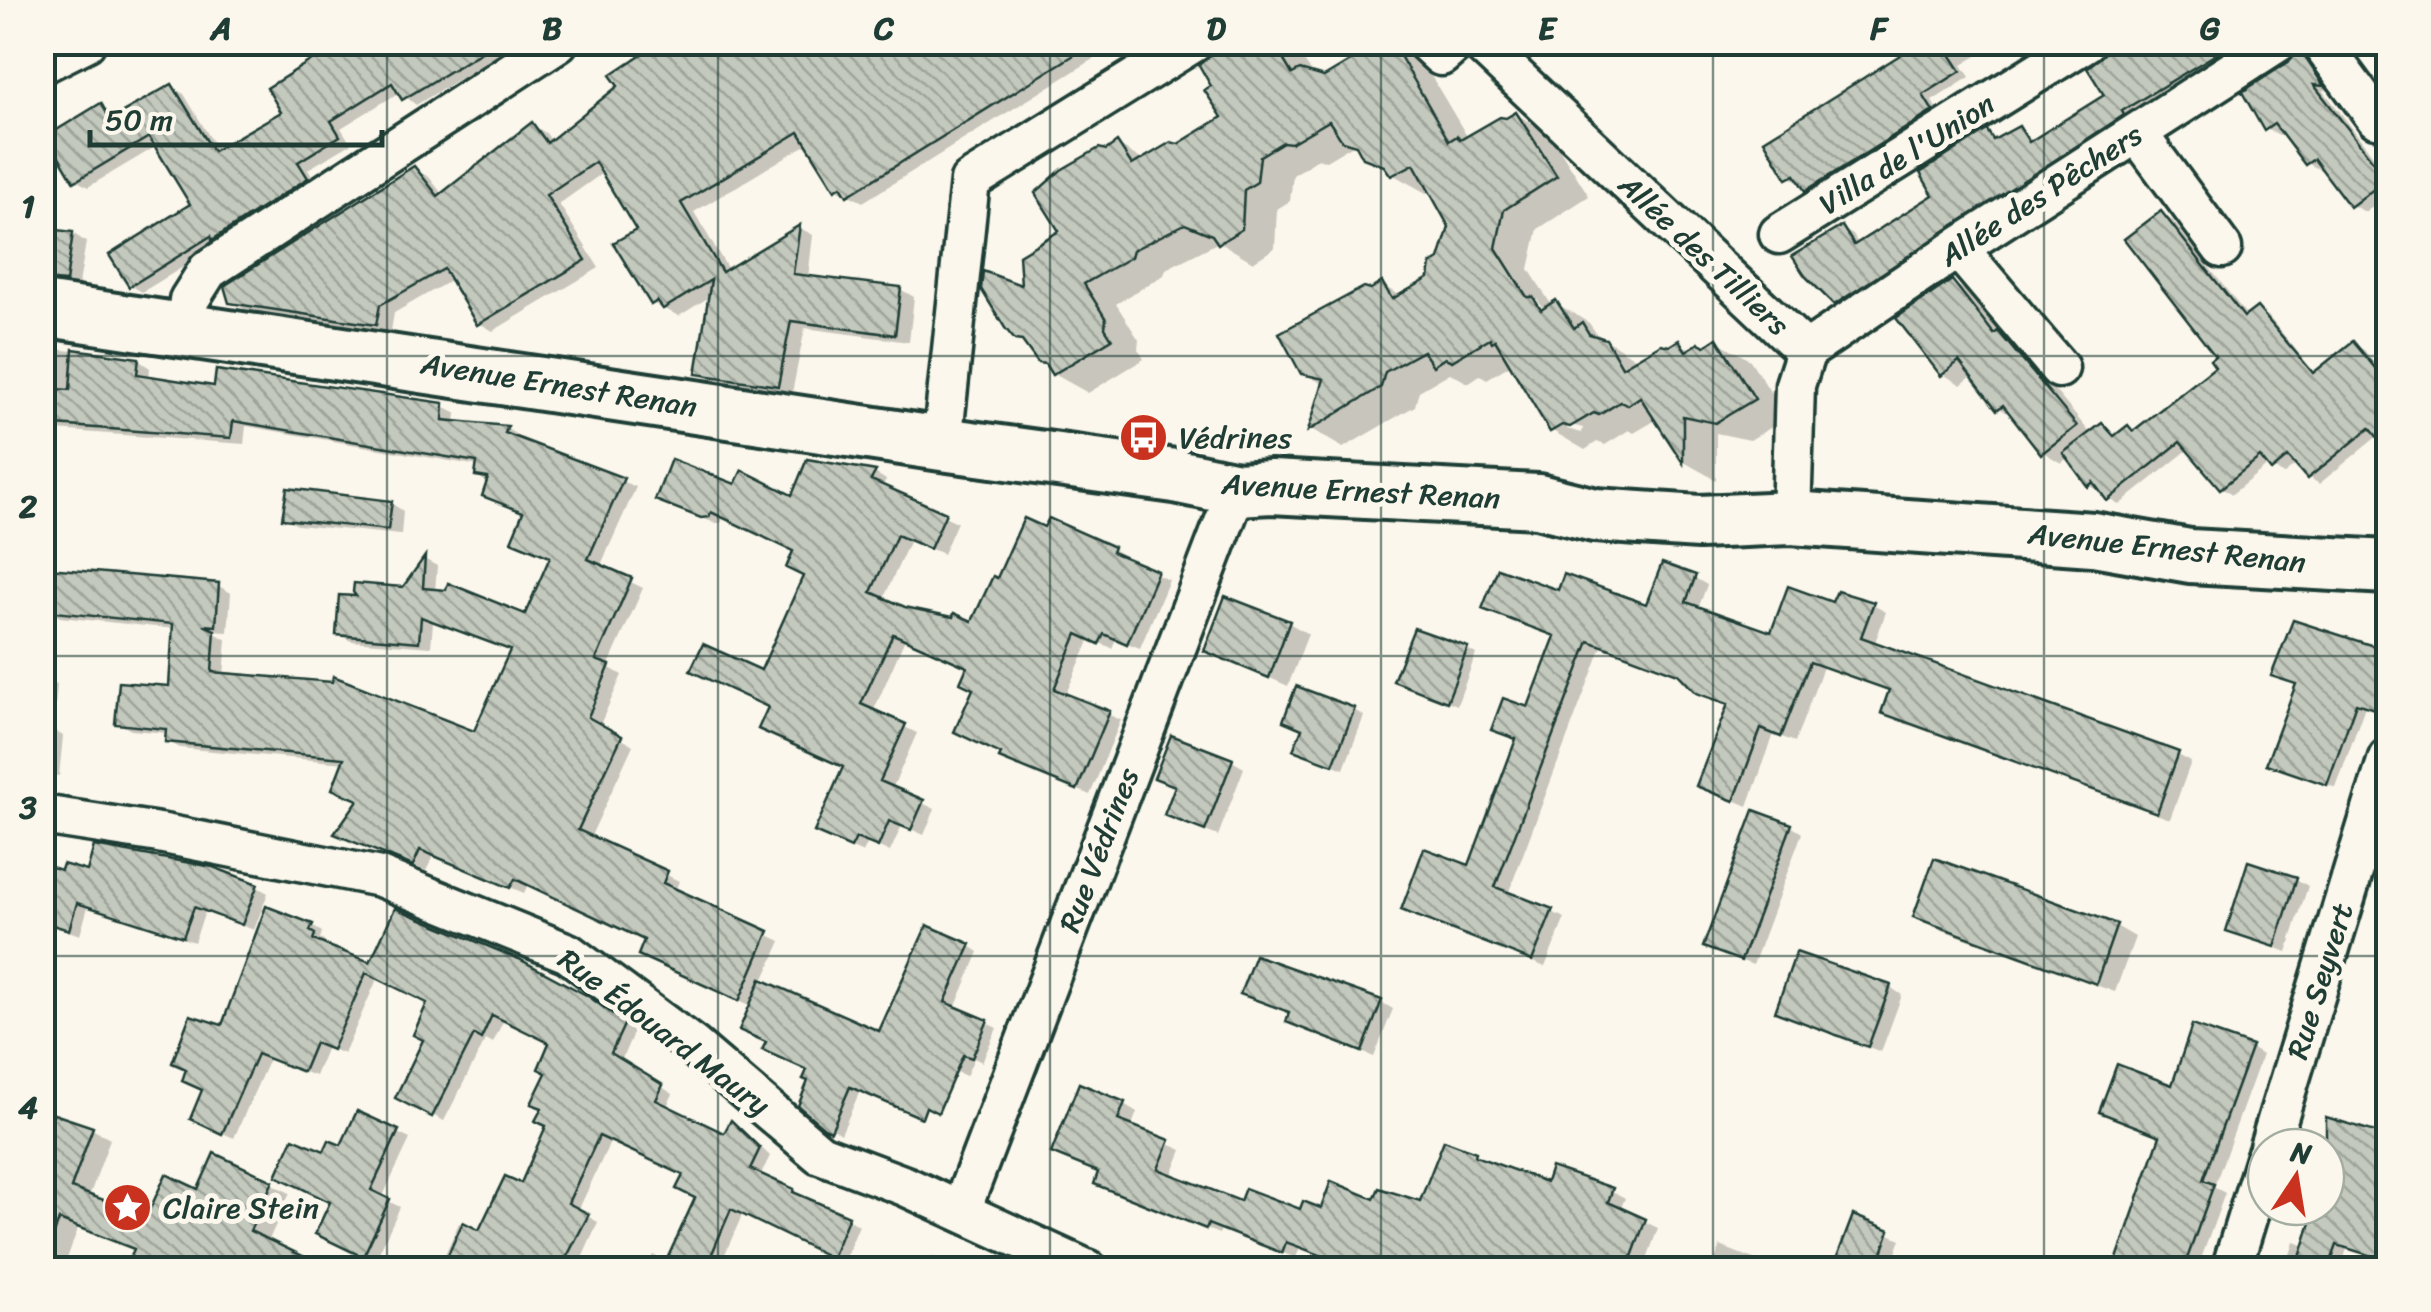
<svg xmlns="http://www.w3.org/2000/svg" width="2431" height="1312" viewBox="0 0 2431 1312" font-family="Sriracha,sans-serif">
<defs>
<pattern id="building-back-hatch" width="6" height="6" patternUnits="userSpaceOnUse" patternTransform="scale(2.5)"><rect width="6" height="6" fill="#c4c9be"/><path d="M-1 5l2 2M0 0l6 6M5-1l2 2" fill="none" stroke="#9fa49b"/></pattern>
</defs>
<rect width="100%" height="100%" fill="#fbf7ec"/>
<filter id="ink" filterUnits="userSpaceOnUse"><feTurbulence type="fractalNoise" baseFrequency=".01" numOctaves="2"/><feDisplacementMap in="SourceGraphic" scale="20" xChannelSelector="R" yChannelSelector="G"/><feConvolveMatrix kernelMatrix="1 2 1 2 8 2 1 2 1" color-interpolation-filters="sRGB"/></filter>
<g filter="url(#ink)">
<g fill="#0003" fill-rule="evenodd">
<polygon points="313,42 520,42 416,105 400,92 341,128 351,144 308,169 318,185 142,292 130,285 194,204 157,146 88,187 76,180 101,106 116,118 172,87 184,94 218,151 284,113 322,57"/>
<polygon points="665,42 1121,42 863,202 837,189 809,143 694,212 729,271 800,228 813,235 808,278 900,289 914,297 909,342 805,328 792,393 713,381 699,373 711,296 679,316 652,303 640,231 604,172 559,204 599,268 493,331 479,323 453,279 394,313 391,331 246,310 231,301 414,169 429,177 443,195 532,125 546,133 552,142 621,87"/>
<path d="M 1226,42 L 1282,42 L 1303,59 L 1314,76 L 1324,79 L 1373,51 L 1375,42 L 1411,42 L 1468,138 L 1516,114 L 1550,134 L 1589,196 L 1538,229 L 1529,269 L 1552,306 L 1556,303 L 1589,323 L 1596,333 L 1638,360 L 1679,343 L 1692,350 L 1705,348 L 1717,341 L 1750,360 L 1787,418 L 1750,440 L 1716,433 L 1716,480 L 1684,462 L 1656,420 L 1634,433 L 1629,430 L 1605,445 L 1597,442 L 1585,450 L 1551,430 L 1512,364 L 1487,379 L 1480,375 L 1468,383 L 1450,373 L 1419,391 L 1415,406 L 1343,448 L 1311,429 L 1325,385 L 1303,373 L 1371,292 L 1382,285 L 1402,297 L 1431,279 L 1452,227 L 1432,191 L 1426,193 L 1392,174 L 1353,145 L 1326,161 L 1318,159 L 1293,175 L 1290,201 L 1277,209 L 1275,248 L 1253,262 L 1219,242 L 1166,269 L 1164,275 L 1116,304 L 1139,340 L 1138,349 L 1144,359 L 1088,393 L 1054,374 L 1028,345 L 1017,338 L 1024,289 L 1063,231 L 1106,152 L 1118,145 L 1144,161 L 1178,147 L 1225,118 L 1214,88 ZM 1531,299 L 1537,299 L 1550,319 L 1545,322 ZM 1567,424 L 1583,428 L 1582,433 L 1567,429 Z"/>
<polygon points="1926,42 2000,42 1962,65 1970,77 1932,101 1942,118 1817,196 1802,182 1789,177"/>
<polygon points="2118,42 2254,42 1846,309 1835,303 1842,229 1853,235 1859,245 1937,196 1987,133 1998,140 2019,129 2034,142 2107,96"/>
<polygon points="2300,52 2312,58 2334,91 2323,90 2388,175 2388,194 2365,212 2352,205 2323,168 2320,170 2307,163 2284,133 2279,136 2266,129 2292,63"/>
<polygon points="2161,214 2172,220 2248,317 2257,310 2268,316 2316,374 2353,344 2364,350 2388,380 2388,446 2379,435 2319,484 2309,477 2297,464 2283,475 2269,464 2232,494 2222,488 2189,449 2119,505 2089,485 2069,457 2061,463 2043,452 2015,417 1999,408 1973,375 1961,385 1943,374 1952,282 1970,293 2004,337 2017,345 2091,434 2102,426 2117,437 2129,428 2136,432 2218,367 2219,356"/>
<polygon points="42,230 74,234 86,242 79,284 42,278"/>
<polygon points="42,347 138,360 150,368 149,378 216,389 443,406 456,413 455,424 507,429 519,436 518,440 636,487 600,567 643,588 608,667 622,675 599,727 633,745 590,838 679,881 675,891 781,941 762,983 880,1034 970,946 979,952 955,1008 997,1028 982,1062 974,1058 966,1076 943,1066 860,1091 841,1134 801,1105 811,1080 810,1070 768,1042 752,1006 653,961 647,940 528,884 524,893 434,855 426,871 350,840 361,801 345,763 180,748 167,741 168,733 131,730 118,723 172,689 175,629 60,617 47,610 219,586 231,593 228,632 212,631 227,640 224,676 475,734 512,651 433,622 431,647 351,641 338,634 363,599 404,589 426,560 437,566 435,591 527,617 552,558 525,513 477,475 479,466 246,426 244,444 42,429"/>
<polygon points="875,473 886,480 882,487 957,522 943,554 910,540 883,600 904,609 974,625 1113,549 1125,556 1123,560 1169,580 1140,648 1116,639 1112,648 1090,639 1065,696 1121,720 1090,795 1002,757 1004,754 976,689 970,667 905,639 873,712 917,733 892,789 935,809 924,835 902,825 890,852 868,842 863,853 829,838 845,767 770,707 762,674 806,576 796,551 723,517 721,523 715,523 670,506 737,487 793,498"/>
<polygon points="391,503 403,511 401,535 297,525 285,518"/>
<polygon points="1695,578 1707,585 1698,609 1772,635 1834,605 1873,605 1886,612 1874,645 2178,755 2191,762 2170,819 1896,720 1884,712 1891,691 1823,667 1795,742 1774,734 1748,806 1699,785 1730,706 1698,691 1684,677 1602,646 1508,894 1565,918 1545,967 1404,909 1471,868 1518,741 1494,729 1530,710 1557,637 1485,608 1559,593 1647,608"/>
<polygon points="1289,623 1308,634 1288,686 1207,650"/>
<polygon points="1467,649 1476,654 1457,705 1406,685"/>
<polygon points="2376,649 2385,654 2383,660 2388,662 2388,714 2365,706 2336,788 2278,767 2299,685 2283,680"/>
<polygon points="42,679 57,685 53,730 63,736 59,776 42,774"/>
<polygon points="1354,710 1364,716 1344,769 1307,755"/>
<polygon points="1232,761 1244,768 1218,836 1179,821 1177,787 1158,777"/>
<polygon points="1791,826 1802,833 1753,965 1717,952"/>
<polygon points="42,866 62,873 257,887 268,893 254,930 205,912 194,942 88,907 80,935 42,922"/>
<polygon points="2296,879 2308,886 2287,952 2229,930"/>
<polygon points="1916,916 2116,926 2135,937 2115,992 1934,927"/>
<polygon points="312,926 322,932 320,939 325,942 324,947 371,965 599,1005 634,1031 621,1061 673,1094 667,1106 725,1137 732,1123 742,1129 770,1156 760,1176 859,1225 844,1262 743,1213 718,1270 646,1270 653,1255 668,1262 698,1198 685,1175 611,1140 578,1211 598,1222 577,1270 438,1270 459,1223 481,1233 522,1186 548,1126 544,1108 552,1043 504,1019 493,1043 486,1039 444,1121 409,1103 426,1040 430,1002 378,977 344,1054 327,1047 315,1076 269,1059 234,1138 204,1125 205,1090 223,1028"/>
<polygon points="1890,987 1902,995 1881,1052 1778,1011"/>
<polygon points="1255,999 1381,1002 1393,1009 1374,1057 1301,1027 1292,1013"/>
<polygon points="2251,1048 2262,1055 2214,1187 2225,1193 2197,1270 2116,1270 2163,1137 2102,1111 2174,1088"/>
<polygon points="1124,1104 1137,1112 1131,1128 1182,1150 1171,1177 1241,1204 1301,1212 1322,1212 1376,1202 1422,1204 1475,1155 1547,1186 1553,1171 1612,1191 1625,1198 1620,1210 1658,1228 1643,1270 1356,1270 1300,1247 1296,1258 1221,1229 1219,1234 1110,1191 1097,1183 1101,1173 1054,1152"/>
<polygon points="42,1112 92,1129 110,1139 89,1197 148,1219 199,1192 216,1156 290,1193 268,1242 136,1251 78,1228 63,1270 45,1270"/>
<polygon points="358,1114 410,1139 382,1198 400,1207 375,1261 330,1240 342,1148"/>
<polygon points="2331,1121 2388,1145 2388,1262 2347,1249 2340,1270 2285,1270 2294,1242 2306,1246 2318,1207 2326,1207 2326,1147 2322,1147"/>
<polygon points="1855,1219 1901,1239 1890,1270 1835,1270"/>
<polygon points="1720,1246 1782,1270 1711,1270"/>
<polygon points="931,1256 964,1270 926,1270"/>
</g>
<g fill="url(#building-back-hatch)" stroke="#1f3d34" stroke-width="2.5">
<polygon points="310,42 498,42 402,100 392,83 331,121 340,136 298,162 308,178 212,240 211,236 129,287 109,255 190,204 149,137 74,182 47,136 101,103 110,119 172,84 213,151 281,112 267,88 318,56"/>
<polygon points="660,42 1095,42 847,196 841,186 835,190 799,132 681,203 722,272 800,225 793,274 901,287 895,335 791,321 778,386 696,374 711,280 663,309 657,301 651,305 613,243 636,230 595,162 546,195 586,260 477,325 444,269 380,305 376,325 229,303 224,286 414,166 438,196 532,122 547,143 618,86 610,75"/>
<polygon points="1222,42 1273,42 1292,74 1300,70 1324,77 1371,49 1373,42 1392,42 1449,141 1457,136 1460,140 1500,117 1506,118 1516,112 1557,176 1504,210 1496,248 1527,297 1533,297 1541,310 1556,300 1574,328 1582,322 1589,334 1606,339 1622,367 1661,344 1669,346 1679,340 1686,351 1699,343 1705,346 1717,338 1755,399 1715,423 1683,416 1683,463 1640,397 1628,405 1620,402 1599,415 1594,413 1570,427 1562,425 1550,432 1495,340 1492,342 1490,338 1452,361 1445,358 1433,366 1423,351 1385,372 1381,387 1308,431 1324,379 1301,374 1279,333 1364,287 1371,289 1382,282 1392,299 1429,278 1431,264 1439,259 1449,227 1414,164 1391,176 1384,166 1363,158 1356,145 1342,141 1329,121 1291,143 1283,142 1260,156 1257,182 1244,190 1242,229 1218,244 1212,235 1185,224 1133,250 1131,257 1084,284 1106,319 1105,328 1112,339 1052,375 1045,364 1038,363 1022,341 1015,340 1005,328 981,289 983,271 1021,285 1019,255 1059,231 1035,193 1061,170 1099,148 1106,150 1117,142 1132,165 1171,142 1178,144 1222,117 1204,90 1211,86 1199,65"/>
<polygon points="1921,42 1942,42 1961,71 1923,95 1933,111 1805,191 1795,175 1787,179 1764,140"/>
<polygon points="2108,42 2236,42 2122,111 2124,115 1834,305 1805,276 1792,256 1842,226 1854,245 1933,195 1920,173 1987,130 1993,140 2019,126 2029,142 2104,95 2087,68 2105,53"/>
<polygon points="2299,48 2324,86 2314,85 2387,179 2350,207 2314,159 2305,165 2274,124 2264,131 2242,92 2290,61"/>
<polygon points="2161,211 2244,317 2257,307 2313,373 2353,341 2388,384 2388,450 2370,428 2307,479 2288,457 2271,471 2260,457 2220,489 2180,442 2107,501 2093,482 2088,487 2063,453 2102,423 2114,436 2128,425 2133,431 2215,367 2210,360 2215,356 2124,239"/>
<polygon points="42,228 73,232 66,282 42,280"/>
<polygon points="1952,280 1994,334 1998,331 2077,426 2041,454 2003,405 1997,410 1959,361 1941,376 1896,318"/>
<polygon points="73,349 139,358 137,374 214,386 216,370 444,403 443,420 508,426 505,433 624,478 588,559 632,578 596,660 610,665 588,717 622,736 578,830 668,871 663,883 769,931 739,1001 638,955 644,940 515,879 510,888 420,850 413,866 334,834 358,800 332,789 344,758 165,742 166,729 115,724 119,682 169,686 173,624 44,611 49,568 219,583 216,626 204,625 215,630 212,672 332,682 333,676 474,731 510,650 421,617 419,642 336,635 339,595 356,596 353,592 354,583 403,587 425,556 423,588 446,590 448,583 525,614 550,557 511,541 523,512 482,496 488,478 475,476 477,462 233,421 231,438 42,424 42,388 70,390"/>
<polygon points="671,459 735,484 742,470 792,495 807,459 876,471 871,480 946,513 930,549 897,535 871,592 905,607 953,617 954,613 972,621 993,576 997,578 1024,518 1044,527 1049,518 1114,547 1112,552 1158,571 1127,644 1104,634 1099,644 1077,634 1054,689 1110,711 1077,790 999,758 1001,754 954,732 973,689 960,683 967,667 893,634 861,704 906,724 880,781 924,800 911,830 889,821 878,847 856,838 851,848 814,832 843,767 758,729 768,707 690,671 703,644 761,670 803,576 786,568 793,551 711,512 709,517 701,518 655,500"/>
<polygon points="287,488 392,501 388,530 282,519"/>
<polygon points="1662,563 1696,575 1686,602 1771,632 1788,586 1832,602 1837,591 1874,602 1861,637 2179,752 2157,813 1881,713 1889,690 1810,662 1781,737 1761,729 1734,801 1696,786 1728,704 1696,693 1678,674 1589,641 1495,887 1553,909 1532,961 1401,910 1424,848 1469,865 1516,739 1491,730 1503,698 1528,707 1555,636 1482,609 1498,568 1558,590 1564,574 1646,604"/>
<polygon points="1225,596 1290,621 1269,678 1204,651"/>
<polygon points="2293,620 2377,647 2374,655 2388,660 2374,709 2356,703 2327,785 2266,764 2296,684 2271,676"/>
<polygon points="1414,628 1468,647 1447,702 1393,681"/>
<polygon points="1296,686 1355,708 1333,765 1293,750 1302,729 1283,721"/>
<polygon points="1171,735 1233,759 1205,831 1164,815 1175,786 1154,778"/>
<polygon points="1754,810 1792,824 1741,961 1703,947"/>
<polygon points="94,846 213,867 258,884 242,925 194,907 183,937 77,903 69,930 42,922 42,864 61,870 63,864 87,871"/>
<polygon points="1934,858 2117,924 2096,984 1913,917"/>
<polygon points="2248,861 2297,877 2275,947 2226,931"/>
<polygon points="266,906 313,924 310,931 315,934 313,940 370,962 395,908 519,959 588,996 625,1023 611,1053 663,1085 656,1100 724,1133 731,1120 760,1148 750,1169 794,1189 793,1192 849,1216 832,1258 731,1209 705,1270 662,1270 695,1198 676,1189 683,1175 599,1136 568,1203 589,1214 560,1270 441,1270 463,1222 479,1230 505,1176 521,1183 546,1126 535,1121 542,1108 531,1104 546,1073 538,1069 549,1043 492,1015 481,1039 474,1035 432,1117 395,1098 423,1040 413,1035 427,1003 366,973 332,1050 315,1043 303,1072 257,1054 222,1134 190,1119 202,1090 182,1081 186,1069 172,1063 190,1015 222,1025"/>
<polygon points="927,925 971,944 945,1002 988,1020 972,1058 963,1055 938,1113 926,1107 922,1118 850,1087 831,1131 824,1128 798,1106 808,1081 803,1079 807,1070 762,1050 766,1042 739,1030 761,979 879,1031"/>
<polygon points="1796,952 1891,985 1868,1047 1775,1012"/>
<polygon points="1255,955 1382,1000 1362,1052 1286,1022 1289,1012 1240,994"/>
<polygon points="2192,1025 2252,1046 2203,1180 2214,1184 2183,1270 2113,1270 2160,1136 2099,1112 2117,1064 2172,1085"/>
<polygon points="1079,1083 1125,1102 1118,1120 1170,1140 1158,1169 1240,1201 1245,1188 1300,1209 1303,1201 1321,1208 1331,1181 1374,1199 1379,1188 1420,1201 1444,1140 1476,1152 1475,1156 1546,1182 1551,1167 1613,1188 1608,1202 1646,1219 1630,1262 1610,1255 1606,1270 1360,1270 1286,1242 1282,1253 1208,1224 1206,1229 1094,1184 1098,1172 1051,1153"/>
<polygon points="42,1110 93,1127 71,1188 147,1216 166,1174 198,1189 214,1153 273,1181 250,1231 332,1270 125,1270 134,1249 59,1220 46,1256 42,1255"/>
<polygon points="357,1111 399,1130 371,1190 390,1199 363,1257 315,1234 330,1202 276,1176 293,1138 324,1151 329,1140 341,1145"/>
<polygon points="2326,1117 2388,1136 2388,1261 2337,1245 2328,1270 2296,1270 2314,1213 2326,1217"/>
<polygon points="1853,1215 1890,1230 1876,1270 1832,1270"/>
</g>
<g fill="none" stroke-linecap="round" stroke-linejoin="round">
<defs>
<g id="street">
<polyline points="1426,42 1441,56 1457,42"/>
<polyline points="1479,42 1806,351"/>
<polyline points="2320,42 2376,118"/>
<polyline points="42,64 86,42"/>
<polyline points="2137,133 2222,248"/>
<polyline points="1779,234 2086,42"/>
<polyline points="1958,248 2059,368"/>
<polyline points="186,330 189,300 208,270 558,42"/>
<polyline points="1806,351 1958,248 2278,42"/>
<polyline points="942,444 970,181 1194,42"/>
<polyline points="1791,518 1795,385 1806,351"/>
<polyline points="42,815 159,833 380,877 568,953 692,1045 820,1154 905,1186 1088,1270"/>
<polyline points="2269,1147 2388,758"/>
<polyline points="961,1210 1237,489"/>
<polyline points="2231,1270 2266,1156"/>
</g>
<polyline id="secondary" points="42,309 942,444 1175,476 1237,489 1271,487 1538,501 1595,515 1699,522 1791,518 2093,539 2190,556 2388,567"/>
</defs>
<use href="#street" stroke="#1f3d34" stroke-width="45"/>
<use href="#secondary" stroke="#1f3d34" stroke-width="60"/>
<use href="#street" stroke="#fbf7ec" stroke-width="38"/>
<use href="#secondary" stroke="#fbf7ec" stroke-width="52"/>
</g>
</g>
<path fill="none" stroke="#1f3d34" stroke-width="2.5" stroke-opacity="0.55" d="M 387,42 L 387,1270M 718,42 L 718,1270M 1050,42 L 1050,1270M 1381,42 L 1381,1270M 1713,42 L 1713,1270M 2044,42 L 2044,1270M 42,356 L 2388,356M 42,656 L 2388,656M 42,956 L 2388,956"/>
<defs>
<symbol id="bus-disc" viewBox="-11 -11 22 22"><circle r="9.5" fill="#c8321e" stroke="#fbf7ec"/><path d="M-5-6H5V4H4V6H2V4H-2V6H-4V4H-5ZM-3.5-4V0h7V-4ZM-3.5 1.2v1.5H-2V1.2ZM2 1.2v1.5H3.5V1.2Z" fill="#fff"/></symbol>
<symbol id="sight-disc" viewBox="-11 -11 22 22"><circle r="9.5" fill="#c8321e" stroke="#fbf7ec"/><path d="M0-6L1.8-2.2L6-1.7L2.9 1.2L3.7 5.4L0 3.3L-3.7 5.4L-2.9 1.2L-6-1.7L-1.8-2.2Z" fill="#fff"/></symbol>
</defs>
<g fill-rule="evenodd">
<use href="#bus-disc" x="1116" y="410" width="55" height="55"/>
<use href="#sight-disc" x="100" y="1180" width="55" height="55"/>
</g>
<g text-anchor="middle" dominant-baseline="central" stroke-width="10" stroke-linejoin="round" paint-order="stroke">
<g font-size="30" fill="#1f3d34" stroke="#fbf7ec">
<text transform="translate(1907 154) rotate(-32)">Villa de l'Union</text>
<text transform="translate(2041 195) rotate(-33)">Allée des Pêchers</text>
<text transform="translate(1704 255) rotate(43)">Allée des Tilliers</text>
<text transform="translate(559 385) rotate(9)">Avenue Ernest Renan</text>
<text transform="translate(1361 491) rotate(3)">Avenue Ernest Renan</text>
<text transform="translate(2167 548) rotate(6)">Avenue Ernest Renan</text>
<text transform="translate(1099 850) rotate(-69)">Rue Védrines</text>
<text transform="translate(2320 981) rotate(-73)">Rue Seyvert</text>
<text transform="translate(664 1032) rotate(37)">Rue Édouard Maury</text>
</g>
<g font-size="30" fill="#1f3d34" stroke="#fbf7ec" text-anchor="start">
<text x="1179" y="438">Védrines</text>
<text x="163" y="1208">Claire Stein</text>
</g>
</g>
<rect width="2431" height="1312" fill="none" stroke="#fbf7ec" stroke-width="110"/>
<g transform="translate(2296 1177) rotate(12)"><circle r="48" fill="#fbf7ec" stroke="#a3ada2" stroke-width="2.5"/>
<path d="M0-8L18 38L0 25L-18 38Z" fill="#c8321e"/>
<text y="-15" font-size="28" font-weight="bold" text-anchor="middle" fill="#1f3d34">N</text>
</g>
<path d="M90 130v15h292v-15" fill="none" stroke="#1f3d34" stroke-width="5"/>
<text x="105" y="130" font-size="30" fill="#1f3d34" stroke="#fbf7ec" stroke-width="8" paint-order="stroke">50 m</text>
<rect x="55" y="55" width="2321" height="1202" fill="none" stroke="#1f3d34" stroke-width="4"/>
<g font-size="32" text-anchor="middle" font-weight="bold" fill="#1f3d34">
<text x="221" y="39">A</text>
<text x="552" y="39">B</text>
<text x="884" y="39">C</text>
<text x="1216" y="39">D</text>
<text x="1547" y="39">E</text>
<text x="1879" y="39">F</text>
<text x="2210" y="39">G</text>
<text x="28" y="217">1</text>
<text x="28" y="517">2</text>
<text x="28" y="818">3</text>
<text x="28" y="1118">4</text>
</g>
</svg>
